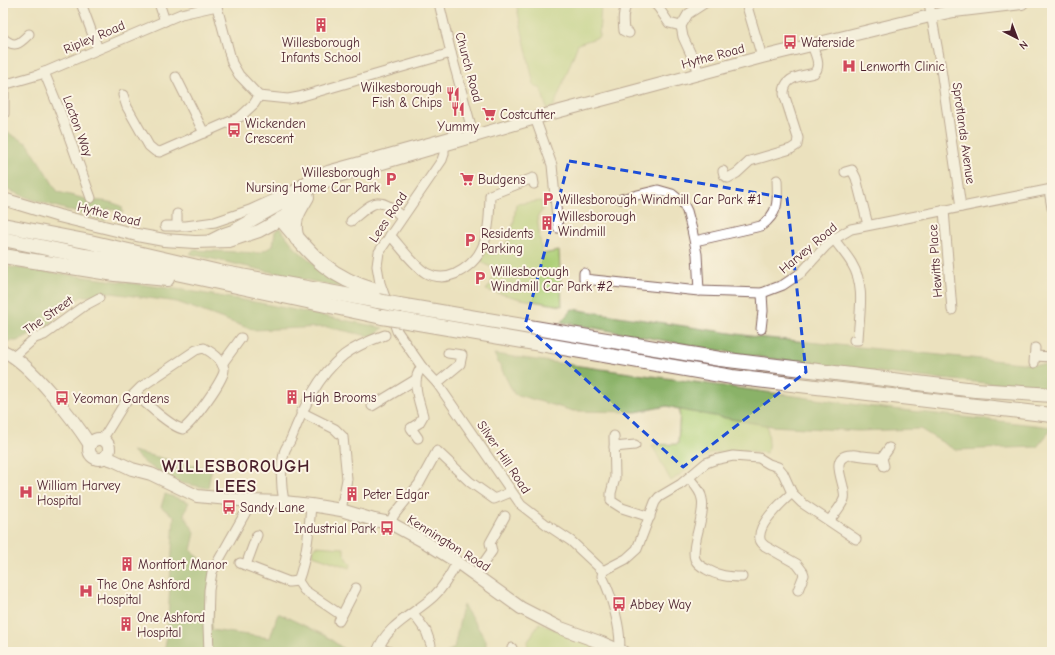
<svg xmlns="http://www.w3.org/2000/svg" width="1055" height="655" viewBox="0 0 1055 655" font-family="'Comic Neue',sans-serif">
<rect width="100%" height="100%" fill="#fcf5e5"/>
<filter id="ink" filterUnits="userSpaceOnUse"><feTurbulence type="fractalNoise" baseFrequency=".025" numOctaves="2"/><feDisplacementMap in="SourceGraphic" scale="8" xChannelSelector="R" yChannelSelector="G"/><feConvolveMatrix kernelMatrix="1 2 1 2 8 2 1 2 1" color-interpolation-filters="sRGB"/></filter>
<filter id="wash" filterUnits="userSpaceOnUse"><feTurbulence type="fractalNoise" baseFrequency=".012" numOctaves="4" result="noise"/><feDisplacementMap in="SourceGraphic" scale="16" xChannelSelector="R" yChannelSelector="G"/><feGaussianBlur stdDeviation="0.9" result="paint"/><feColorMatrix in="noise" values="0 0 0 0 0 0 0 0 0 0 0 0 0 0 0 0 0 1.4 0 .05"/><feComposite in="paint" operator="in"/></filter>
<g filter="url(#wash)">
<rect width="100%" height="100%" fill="#ebe1be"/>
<g fill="#adcf77" stroke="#7c7751">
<polygon points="516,3 601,3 599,37 578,44 554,106 547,109 541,89 534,85"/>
<polygon points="541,201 542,211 537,217 542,254 559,251 562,306 521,299 486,290 491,284 494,268 486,265 481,261 486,252 496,254 510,238 514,221 516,204"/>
<polygon points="680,409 767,425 769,440 767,453 742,450 711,453 671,481 652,445 678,444"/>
<polygon points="315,546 344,548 344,553 351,565 350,568 316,556 312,555"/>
<polygon points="539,623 609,652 530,652 527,643"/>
</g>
<g fill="#8ab268" stroke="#6a684a">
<path d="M 3,130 L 28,144 L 58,192 L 86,199 L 88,201 C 99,200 113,201 122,207 L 123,213 L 108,208 L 105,221 L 34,200 L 3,188 Z"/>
<polygon points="280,228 296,249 321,269 343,283 338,287 190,254 193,250 259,253 273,246 275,231"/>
<polygon points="3,266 183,290 260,303 383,328 373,337 327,327 253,330 177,302 104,292 96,296 83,296 67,305 50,324 17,341 3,341"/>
<polygon points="572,309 757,337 1052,366 1052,389 919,377 750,356 561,322"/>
<polygon points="494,354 866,406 1052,427 1052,429 1037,447 955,450 920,429 858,431 771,426 686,411 667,406 636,412 573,411 514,394"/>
<polygon points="132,451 204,468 212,467 208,488 181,483 146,464"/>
<polygon points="165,494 189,502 184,514 195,533 191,550 196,556 217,570 211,630 270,638 278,613 326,636 348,652 164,652 167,635 174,516 161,507"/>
<polygon points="463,605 486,640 486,652 447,652 454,648"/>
</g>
</g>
<g filter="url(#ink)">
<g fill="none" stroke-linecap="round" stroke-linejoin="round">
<defs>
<g id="minor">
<polyline points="81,3 98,49"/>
<polyline points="159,3 165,21"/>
<polyline points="216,3 232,63 239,75 259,96 288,99 299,97 451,53"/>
<polyline points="439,3 451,53 474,137"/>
<path d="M 628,3 C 622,11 623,21 624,31 L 629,33"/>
<polyline points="654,3 658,7 669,23 681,26"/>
<polyline points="746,3 762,57"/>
<polyline points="929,3 940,62 961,207"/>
<path d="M 3,38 C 15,49 20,43 29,34"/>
<polyline points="44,72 58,106 91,198"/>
<polyline points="700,74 683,37 681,26 688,14 705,3"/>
<polyline points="176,77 204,133"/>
<polyline points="3,85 38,75 181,14 217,6"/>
<polyline points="4,85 4,114"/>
<polyline points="123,95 127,107 149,146 155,151 160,152 240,117 254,104 259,96"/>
<polyline points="535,118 552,165 558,228"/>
<path d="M 444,146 L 444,154 L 442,160 L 379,252 L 377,266 L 380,283 L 397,331 L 422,367 L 437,383 L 521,505 L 547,525 L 571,541 L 603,571 L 602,576 C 611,594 623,633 619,652"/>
<path d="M 723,171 L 724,175 L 728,178 L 737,173 L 750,161 L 791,149 L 797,145 L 798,138 L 784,94 C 784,76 800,77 814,73 C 822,66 815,54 812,45"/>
<polyline points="845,172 852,170 856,178 868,225"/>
<polyline points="1049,190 1052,208"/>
<polyline points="621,199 658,190 672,194 683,203 687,211 692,230 697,254 699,291"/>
<polyline points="944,210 952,310"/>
<polyline points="177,214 177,226"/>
<path d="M 351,221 C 373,202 379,194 402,217"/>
<polyline points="165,226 186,226 215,222 250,210 294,190 310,178 329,170 448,137 455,135 460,129"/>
<path d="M 390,235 C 400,246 414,266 426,273 C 435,278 446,278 455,274 C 489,258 489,228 490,195 L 533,178 L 534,184"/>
<path d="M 834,239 C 840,248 847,255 852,264 C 866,287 859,314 858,340 L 854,340"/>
<path d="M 695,241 L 761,226 C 779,213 778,201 777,180"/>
<polyline points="584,273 584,279 699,291 762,293 783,285 801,273 825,247 834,239 851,229 1052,189"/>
<polyline points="761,329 763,311 762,293"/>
<polyline points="1035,356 1052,357"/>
<polyline points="14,358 18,353 35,338 44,335 84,306 99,298"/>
<polyline points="1034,363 1035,348"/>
<polyline points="222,364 241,338"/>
<polyline points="437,383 460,364 462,355 448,353"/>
<polyline points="372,406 415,380"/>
<polyline points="301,412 335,429 343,437 347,479 341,510"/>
<polyline points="614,436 615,478 611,493 611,501 622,508 650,517"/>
<path d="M 418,438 L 411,428 L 419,423 L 423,416 C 419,401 410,379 422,367"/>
<path d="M 102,440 L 124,404 L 141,387 L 196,350 L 204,348 C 213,353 222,359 224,369 C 226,378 191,424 183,429 C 171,427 144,402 135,393"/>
<polyline points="614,447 635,445"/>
<polyline points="884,466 882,458 889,448"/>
<path d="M 689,478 C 694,484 701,491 702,499 C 706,515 690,546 695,559 C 697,564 702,567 706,569 C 718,576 729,577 742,577"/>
<path d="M 792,493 C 782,502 757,524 760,539 C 760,542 763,544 765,546 L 797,564 L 803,572 L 804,575 L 798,590"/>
<path d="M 284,502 C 281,486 280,469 284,453 C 285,448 289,444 291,439 C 303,409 317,376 344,355 C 356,346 371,340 385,335"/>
<path d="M 830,520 C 834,514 841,507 844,499 C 848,487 826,456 851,455 C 855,454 859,456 863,456 C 869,457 876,457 882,458"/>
<polyline points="390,523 394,515 419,484 437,451 470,482 494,499 511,492"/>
<path d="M 240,563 L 289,582 L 298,581 C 307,557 309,530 311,505"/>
<polyline points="246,565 257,535"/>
<polyline points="603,571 626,559 637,549 655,502 659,497 681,484 706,463 714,460 733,456 759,458 769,464 778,467 783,473 792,493 802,503 856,539"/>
<polyline points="475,575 492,551 490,543 505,516"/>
<polyline points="298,581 304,590 341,615"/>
<polyline points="413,613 426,631 431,645"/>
<polyline points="339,621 356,588"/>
<polyline points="379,648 390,652"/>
<polyline points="512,648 513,652"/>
<polyline points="209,652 208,626 209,590 212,572 248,508 250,501"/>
<path d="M 377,652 C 386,625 415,614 434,596 C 444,587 451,574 457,562"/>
</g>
<g id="major">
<polyline points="3,199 59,216 137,235 164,240 195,242 229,241 259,231 281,219 303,200"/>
<polyline points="210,241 224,234 233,231 304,191 338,176 549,114 762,57 930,16 954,11 1022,3"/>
<path d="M 3,351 C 30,362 74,420 90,445"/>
<circle cx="99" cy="449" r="10"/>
<polyline points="104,457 113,460 132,469 151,474 197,496 250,501 284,502 311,505 341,510 374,520 390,523 425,542 457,562 521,608 558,627 602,643 623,652"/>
</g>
<g id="highway">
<path d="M 281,219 C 312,256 328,277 376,291"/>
<polyline points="3,225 90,242 219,272 378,301"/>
<polyline points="3,239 85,256 129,263 382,317"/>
<path d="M 297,239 C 291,221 298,212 307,197"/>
<polyline points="3,256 115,274 167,279"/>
<polyline points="399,305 720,359 975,390 1052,395"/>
<polyline points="401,320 732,377 1052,415"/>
</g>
</defs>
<use href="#minor" stroke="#82635e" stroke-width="11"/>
<use href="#major" stroke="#82635e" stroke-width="14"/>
<use href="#highway" stroke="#82635e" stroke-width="16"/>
<use href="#minor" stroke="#fff" stroke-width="9"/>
<use href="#major" stroke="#fff" stroke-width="12"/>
<use href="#highway" stroke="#fff" stroke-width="14"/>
<defs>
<g id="highway-bridge">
<polyline points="378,301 399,305"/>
<polyline points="382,317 401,320"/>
</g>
</defs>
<use href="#highway-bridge" stroke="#82635e" stroke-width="16" stroke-linecap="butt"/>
<use href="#highway-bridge" stroke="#fff" stroke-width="14"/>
</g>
</g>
<path d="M0 0H1055V655H0ZM 569,161 L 787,198 L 806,372 L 683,467 L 525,325 Z" fill="#ebe1be" fill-opacity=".55" fill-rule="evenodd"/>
<path fill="none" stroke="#1d4ed8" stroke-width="3" stroke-dasharray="8 5" stroke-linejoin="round" d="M 569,161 L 787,198 L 806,372 L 683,467 L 525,325 Z"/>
<defs>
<symbol id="building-bare" viewBox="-9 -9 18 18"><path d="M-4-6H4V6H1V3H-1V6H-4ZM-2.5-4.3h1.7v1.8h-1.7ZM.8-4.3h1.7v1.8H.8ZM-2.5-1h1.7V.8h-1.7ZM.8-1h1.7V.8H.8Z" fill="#d1495b" stroke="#fcf5e5" stroke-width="2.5" paint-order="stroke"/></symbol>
<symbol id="bus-bare" viewBox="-9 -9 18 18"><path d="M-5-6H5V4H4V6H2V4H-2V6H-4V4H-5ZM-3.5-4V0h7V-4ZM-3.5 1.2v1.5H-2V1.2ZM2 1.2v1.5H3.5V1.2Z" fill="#d1495b" stroke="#fcf5e5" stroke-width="2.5" paint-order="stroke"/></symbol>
<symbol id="hospital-bare" viewBox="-9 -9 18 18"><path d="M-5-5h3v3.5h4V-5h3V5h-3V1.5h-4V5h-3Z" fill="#d1495b" stroke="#fcf5e5" stroke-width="2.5" paint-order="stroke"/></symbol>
<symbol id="restaurant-bare" viewBox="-9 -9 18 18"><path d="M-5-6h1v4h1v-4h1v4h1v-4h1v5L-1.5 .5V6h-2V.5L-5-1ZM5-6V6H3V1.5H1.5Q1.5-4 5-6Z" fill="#d1495b" stroke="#fcf5e5" stroke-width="2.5" paint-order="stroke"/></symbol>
<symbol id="supermarket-bare" viewBox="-9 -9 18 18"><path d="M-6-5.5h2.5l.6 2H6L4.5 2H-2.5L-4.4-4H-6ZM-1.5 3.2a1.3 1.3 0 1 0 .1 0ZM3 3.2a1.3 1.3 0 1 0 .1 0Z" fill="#d1495b" stroke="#fcf5e5" stroke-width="2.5" paint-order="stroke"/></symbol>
<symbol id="parking-bare" viewBox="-9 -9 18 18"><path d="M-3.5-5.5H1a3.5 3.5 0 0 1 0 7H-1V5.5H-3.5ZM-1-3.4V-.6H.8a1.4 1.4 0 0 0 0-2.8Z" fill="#d1495b" stroke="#fcf5e5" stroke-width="2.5" paint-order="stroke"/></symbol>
</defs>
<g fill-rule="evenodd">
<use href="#building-bare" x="311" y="15" width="20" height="20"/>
<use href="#bus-bare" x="780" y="32" width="20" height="20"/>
<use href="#hospital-bare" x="839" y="56" width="20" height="20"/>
<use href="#restaurant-bare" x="443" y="84" width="20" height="20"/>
<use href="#restaurant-bare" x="448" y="99" width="20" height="20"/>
<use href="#supermarket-bare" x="479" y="104" width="20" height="20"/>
<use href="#bus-bare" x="224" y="120" width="20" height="20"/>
<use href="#parking-bare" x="381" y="169" width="20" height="20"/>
<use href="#supermarket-bare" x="457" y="169" width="20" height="20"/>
<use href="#parking-bare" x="538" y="189" width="20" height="20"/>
<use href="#building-bare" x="537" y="213" width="20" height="20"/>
<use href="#parking-bare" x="460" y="230" width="20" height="20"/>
<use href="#parking-bare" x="470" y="268" width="20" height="20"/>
<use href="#building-bare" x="282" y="387" width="20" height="20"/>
<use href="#bus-bare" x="52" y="388" width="20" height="20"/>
<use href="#hospital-bare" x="16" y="482" width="20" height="20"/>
<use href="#building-bare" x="342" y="484" width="20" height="20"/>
<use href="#bus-bare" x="219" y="497" width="20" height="20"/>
<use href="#bus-bare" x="377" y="518" width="20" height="20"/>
<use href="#building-bare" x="117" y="554" width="20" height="20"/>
<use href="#hospital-bare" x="76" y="581" width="20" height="20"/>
<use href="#bus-bare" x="609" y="594" width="20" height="20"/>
<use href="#building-bare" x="116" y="614" width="20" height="20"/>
</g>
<g text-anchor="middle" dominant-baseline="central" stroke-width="4" stroke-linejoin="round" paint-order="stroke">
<g font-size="13" fill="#4a1f2b" stroke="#fcf5e5">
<text transform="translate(94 37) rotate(-23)">Ripley Road</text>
<text transform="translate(713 56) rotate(-15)">Hythe Road</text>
<text transform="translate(469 67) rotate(75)">Church Road</text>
<text transform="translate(78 126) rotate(70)">Lacton Way</text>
<text transform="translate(964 133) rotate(82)">Sprotlands Avenue</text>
<text transform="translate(109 214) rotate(14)">Hythe Road</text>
<text transform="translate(388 217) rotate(-56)">Lees Road</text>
<text transform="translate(808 248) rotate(-40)">Harvey Road</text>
<text transform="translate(935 261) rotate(-94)">Hewitts Place</text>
<text transform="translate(48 315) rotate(-35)">The Street</text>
<text transform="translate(504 457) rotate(56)">Silver Hill Road</text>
<text transform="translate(449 543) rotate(32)">Kennington Road</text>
</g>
<g font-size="13" fill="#4a1f2b" stroke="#fcf5e5" text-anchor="start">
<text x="321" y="42" text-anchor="middle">Willesborough<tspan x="321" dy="15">Infants School</tspan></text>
<text x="801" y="42">Waterside</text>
<text x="860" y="66">Lenworth Clinic</text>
<text x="442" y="87" text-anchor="end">Wilkesborough<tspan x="442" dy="15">Fish &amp; Chips</tspan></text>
<text x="500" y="114">Costcutter</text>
<text x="245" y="123">Wickenden<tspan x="245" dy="15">Crescent</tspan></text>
<text x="458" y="126" text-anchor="middle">Yummy</text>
<text x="380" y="172" text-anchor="end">Willesborough<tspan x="380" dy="15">Nursing Home Car Park</tspan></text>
<text x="478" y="179">Budgens</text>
<text x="559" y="199">Willesborough Windmill Car Park #1</text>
<text x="558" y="216">Willesborough<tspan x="558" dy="15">Windmill</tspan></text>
<text x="481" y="233">Residents<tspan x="481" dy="15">Parking</tspan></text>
<text x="491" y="271">Willesborough<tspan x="491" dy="15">Windmill Car Park #2</tspan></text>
<text x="303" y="397">High Brooms</text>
<text x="73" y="398">Yeoman Gardens</text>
<text x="37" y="485">William Harvey<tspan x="37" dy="15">Hospital</tspan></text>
<text x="363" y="494">Peter Edgar</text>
<text x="240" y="507">Sandy Lane</text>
<text x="376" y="528" text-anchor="end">Industrial Park</text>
<text x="138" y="564">Montfort Manor</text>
<text x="97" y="584">The One Ashford<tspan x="97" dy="15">Hospital</tspan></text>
<text x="630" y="604">Abbey Way</text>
<text x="137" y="617">One Ashford<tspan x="137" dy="15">Hospital</tspan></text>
</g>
<g font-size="17" font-weight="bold" letter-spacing="1" fill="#4a1f2b" stroke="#fcf5e5">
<text x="236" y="466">WILLESBOROUGH<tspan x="236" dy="20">LEES</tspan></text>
</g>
</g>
<rect width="1055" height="655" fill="none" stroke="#fcf5e5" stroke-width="16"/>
<g transform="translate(1017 38) rotate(138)" stroke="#fcf5e5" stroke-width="3" paint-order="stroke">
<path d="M0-3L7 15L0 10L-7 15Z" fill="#4a1f2b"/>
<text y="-6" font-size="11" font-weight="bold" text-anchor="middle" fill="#4a1f2b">N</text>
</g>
</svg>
